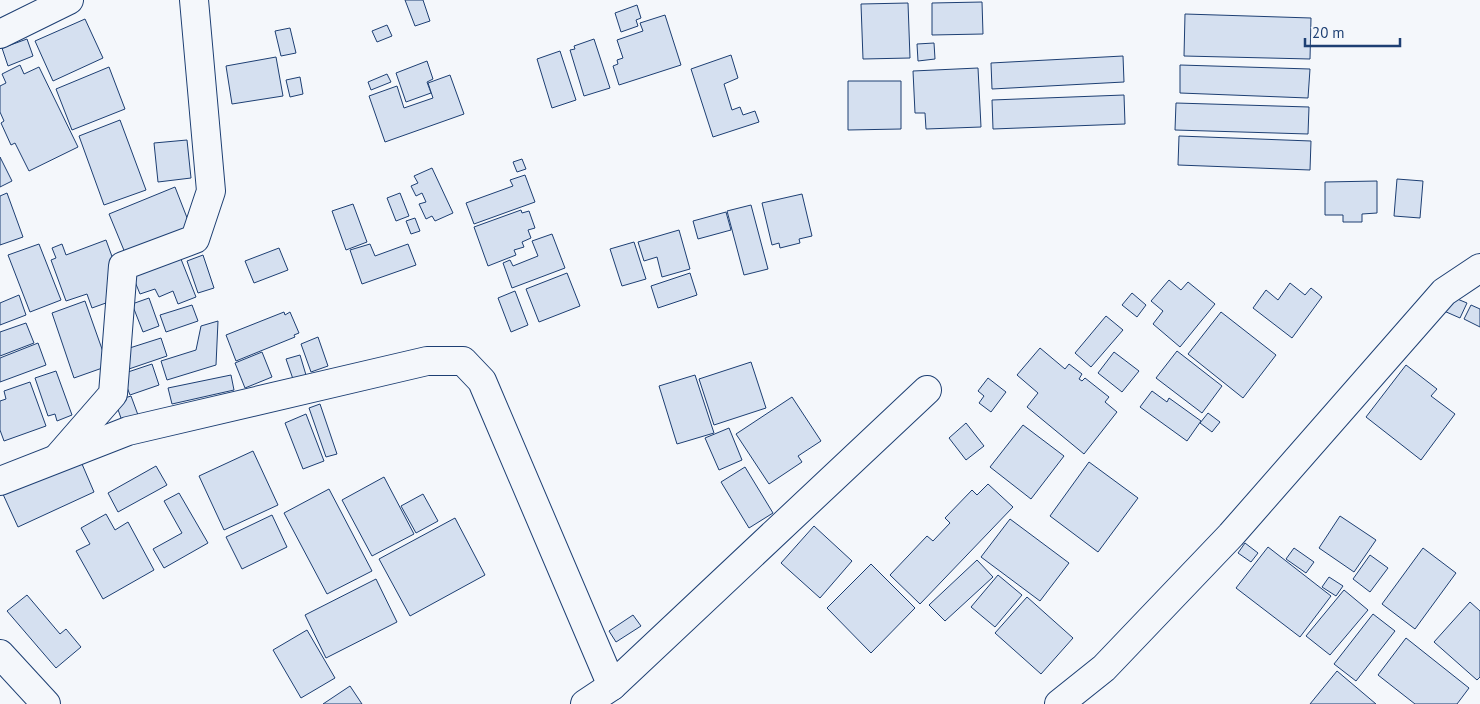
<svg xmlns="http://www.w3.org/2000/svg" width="1480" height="704" viewBox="0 0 1480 704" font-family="'PT Sans',sans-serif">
<rect width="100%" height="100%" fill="#f4f7fb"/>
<g fill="#d5e0f0" stroke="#1d3f73">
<polygon points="405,0 423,0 430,21 415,26"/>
<polygon points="982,2 983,34 932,35 932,3"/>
<polygon points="908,3 910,58 863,59 861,4"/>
<polygon points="637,5 641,18 636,20 638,26 621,32 615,13"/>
<polygon points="1185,14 1311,18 1310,59 1184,56"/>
<polygon points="665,15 681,65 619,85 613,66 618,64 617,60 623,58 617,40 643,31 640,23"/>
<polygon points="85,19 103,58 53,81 35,41"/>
<polygon points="387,25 392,36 377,42 372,31"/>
<polygon points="290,28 296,53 281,56 275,31"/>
<polygon points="27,39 33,56 8,66 2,48"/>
<polygon points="594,39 610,88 584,96 570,50 575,49 574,46"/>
<polygon points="934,43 935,59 918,61 917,44"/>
<polygon points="560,51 576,100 552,108 537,59"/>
<polygon points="731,55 738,78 724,84 732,110 740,107 743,115 755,111 759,122 713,137 691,69"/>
<polygon points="1123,56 1124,82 992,89 991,63"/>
<polygon points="276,57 283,96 232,104 226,66"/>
<polygon points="427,61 433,79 427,82 431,93 406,102 396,73"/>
<polygon points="20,65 24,74 39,67 78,147 29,171 15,143 11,145 1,123 4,121 0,112 0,86 6,83 2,74"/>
<polygon points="1180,65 1310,69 1308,98 1180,93"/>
<polygon points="109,67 125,109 72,130 56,89"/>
<polygon points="978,68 981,127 926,129 925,113 915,113 913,71"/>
<polygon points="387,74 391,82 371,90 368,82"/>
<polygon points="450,75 464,114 385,142 369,96 397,86 404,108 433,98 428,83"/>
<polygon points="300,77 303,94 290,97 286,80"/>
<polygon points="848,81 901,81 901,129 848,130"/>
<polygon points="1124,95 1125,124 993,129 992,100"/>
<polygon points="1176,103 1309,107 1308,134 1175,130"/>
<polygon points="120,120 146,190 104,205 79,136"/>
<polygon points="1179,136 1311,141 1310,170 1178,165"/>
<polygon points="187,140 191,178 158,182 154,143"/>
<polygon points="0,157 12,181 0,187"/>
<polygon points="522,159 526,169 517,172 513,162"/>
<polygon points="432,168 453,213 435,221 432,216 426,219 419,204 426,202 422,193 416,196 411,186 418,183 414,176"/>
<polygon points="525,175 535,202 474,224 466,203 513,186 510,180"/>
<polygon points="1397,179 1423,181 1420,218 1394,216"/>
<polygon points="1377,181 1377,213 1362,214 1362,222 1343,222 1343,215 1325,215 1325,182"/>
<polygon points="175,187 193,233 128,260 109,214"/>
<polygon points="7,193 23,237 0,245 0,196"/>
<polygon points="400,193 409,216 396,221 387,198"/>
<polygon points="802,194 812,236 799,239 800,243 780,248 779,243 772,245 762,203"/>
<polygon points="353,204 367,242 346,250 332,211"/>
<polygon points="751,205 768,269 744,275 727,211"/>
<polygon points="521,210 522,213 529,211 535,228 528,230 531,238 522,242 524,247 514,250 516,255 488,266 474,227"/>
<polygon points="726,212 731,230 698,239 693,221"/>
<polygon points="415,218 420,231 411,234 406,221"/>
<polygon points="679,230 690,269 662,277 657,257 644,261 638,242"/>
<polygon points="552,234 565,268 512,288 503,263 510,260 513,266 538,256 532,241"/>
<polygon points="106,240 121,281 117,299 92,308 87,294 66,301 51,260 56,258 52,248 62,244 66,255"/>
<polygon points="634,242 646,279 622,286 610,249"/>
<polygon points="39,244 61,300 30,312 8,255"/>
<polygon points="370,244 375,256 408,244 416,265 362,284 350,250"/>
<polygon points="279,248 288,270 254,283 245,261"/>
<polygon points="177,249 196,297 178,304 173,291 159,297 155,289 140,294 129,267"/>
<polygon points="203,255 214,288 198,293 187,261"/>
<polygon points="567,273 580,306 539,322 526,289"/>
<polygon points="690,273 697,295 658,308 651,286"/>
<polygon points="1169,280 1181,290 1188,282 1215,304 1180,347 1153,324 1163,311 1151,301"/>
<polygon points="1290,283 1305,295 1311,288 1322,297 1292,338 1253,308 1266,290 1278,300"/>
<polygon points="515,291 528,325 511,332 498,298"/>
<polygon points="1132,293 1146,305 1137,317 1122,305"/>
<polygon points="19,295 26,315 0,325 0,303"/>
<polygon points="1450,296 1467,303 1460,318 1444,311"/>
<polygon points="149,298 159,326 143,332 132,304"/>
<polygon points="85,301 108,366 74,378 52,313"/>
<polygon points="192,305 198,321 166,332 160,315"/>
<polygon points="1471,305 1480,309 1480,327 1464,319"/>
<polygon points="284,312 285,315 290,312 299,333 294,335 295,337 236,361 226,335"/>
<polygon points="1221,312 1276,355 1243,398 1188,354"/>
<polygon points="1106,316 1123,330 1091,367 1075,353"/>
<polygon points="218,321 216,365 167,380 161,361 196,350 201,326"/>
<polygon points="26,323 34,343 0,356 0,332"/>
<polygon points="318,337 328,366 311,372 301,344"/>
<polygon points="161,338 167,356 123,371 117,352"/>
<polygon points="38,343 46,365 0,382 0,358"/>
<polygon points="1040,348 1065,369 1069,364 1082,374 1079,379 1082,381 1085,378 1109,397 1105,402 1117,412 1084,454 1027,407 1038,393 1017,375"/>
<polygon points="1177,351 1222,386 1202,413 1156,378"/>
<polygon points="262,352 272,377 245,388 235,363"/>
<polygon points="1114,352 1139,371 1122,392 1098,373"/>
<polygon points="300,355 306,375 293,379 286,359"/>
<polygon points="751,362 766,408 714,425 699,379"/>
<polygon points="152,364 159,385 130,395 122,374"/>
<polygon points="1406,365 1437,389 1431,396 1455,414 1421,460 1366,417"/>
<polygon points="56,371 72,415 57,421 55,414 48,416 35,378"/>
<polygon points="231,375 234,390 172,404 168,388"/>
<polygon points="695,375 714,433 677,444 659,386"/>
<polygon points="988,378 1006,392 991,412 979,403 984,396 978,391"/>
<polygon points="30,382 46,426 4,441 0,430 0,401 6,399 4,391"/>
<polygon points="1152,391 1167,402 1169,398 1201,421 1187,441 1140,407"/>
<polygon points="131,396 138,415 122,421 115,401"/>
<polygon points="792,397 821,441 798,456 802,462 769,484 736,434"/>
<polygon points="320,404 337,454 326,457 309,408"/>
<polygon points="1208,413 1220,422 1212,432 1200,423"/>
<polygon points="306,414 324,461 303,469 285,423"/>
<polygon points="966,423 984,446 966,460 949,438"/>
<polygon points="1023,425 1064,456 1031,499 990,467"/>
<polygon points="729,428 742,460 719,470 705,438"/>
<polygon points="253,451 278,505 224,530 199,476"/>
<polygon points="79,457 94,492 18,527 2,492"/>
<polygon points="1089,462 1138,498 1098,552 1050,516"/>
<polygon points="156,466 167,485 118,512 108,493"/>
<polygon points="745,467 773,513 749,528 721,482"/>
<polygon points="384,477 414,534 372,556 342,500"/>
<polygon points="988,484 1013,507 920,604 890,575 927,536 933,541 950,523 945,518 972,490 977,495"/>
<polygon points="329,489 372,571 327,594 284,513"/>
<polygon points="179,493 208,543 164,568 153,549 182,533 164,501"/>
<polygon points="423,494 438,521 416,533 401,506"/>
<polygon points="106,514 115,530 128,522 154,570 103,599 76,551 90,544 81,528"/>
<polygon points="272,515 287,547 242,569 226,537"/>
<polygon points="1340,516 1376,540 1354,572 1319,548"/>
<polygon points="455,518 485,575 410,616 379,559"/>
<polygon points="1010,519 1069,563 1040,601 981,557"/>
<polygon points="814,526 852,561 820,598 781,563"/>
<polygon points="1245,543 1258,553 1251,562 1238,553"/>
<polygon points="1268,547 1331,596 1300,637 1236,588"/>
<polygon points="1294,548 1314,562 1306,573 1286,559"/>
<polygon points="1423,548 1456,573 1415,629 1382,604"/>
<polygon points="1370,555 1388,568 1370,592 1353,579"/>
<polygon points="977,560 993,577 945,621 929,605"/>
<polygon points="871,564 915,608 871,653 827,608"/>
<polygon points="998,575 1022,595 995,627 971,607"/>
<polygon points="1329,577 1343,586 1336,596 1322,587"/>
<polygon points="376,579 397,622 326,658 305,615"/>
<polygon points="1344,590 1368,610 1330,655 1306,636"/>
<polygon points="27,595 60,634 66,629 81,647 56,668 7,611"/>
<polygon points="1027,597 1073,638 1041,674 995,633"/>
<polygon points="1470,602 1480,611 1480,677 1477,680 1434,642"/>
<polygon points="1373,614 1395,631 1356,681 1334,664"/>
<polygon points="633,615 641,626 616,642 609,631"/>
<polygon points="307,630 335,678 301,698 273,650"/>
<polygon points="1406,638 1469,688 1457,704 1415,704 1378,675"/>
<polygon points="1337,671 1376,704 1310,704"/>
<polygon points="350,686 362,704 323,704"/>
</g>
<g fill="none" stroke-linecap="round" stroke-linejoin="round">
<defs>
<g id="minor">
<polyline points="0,34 69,0"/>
<polyline points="59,456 113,394 123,266 195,239 211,191 194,0"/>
<polyline points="0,481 128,431 427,361 463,361 482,381 612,686"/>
<polyline points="585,704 612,686 927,390"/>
<polyline points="1059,704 1104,668 1231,535 1444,292 1480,268"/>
</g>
<polyline id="tertiary" points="0,654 46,704"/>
</defs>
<use href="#minor" stroke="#1d3f73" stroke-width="30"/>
<use href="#tertiary" stroke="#1d3f73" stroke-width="30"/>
<use href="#minor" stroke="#f4f7fb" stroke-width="28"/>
<use href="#tertiary" stroke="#f4f7fb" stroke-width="28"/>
</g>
<path d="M1305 38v8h95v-8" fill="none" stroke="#1d3f73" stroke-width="2.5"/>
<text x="1312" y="38" font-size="15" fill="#1d3f73" stroke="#f4f7fb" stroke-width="4" paint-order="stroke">20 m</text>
</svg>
